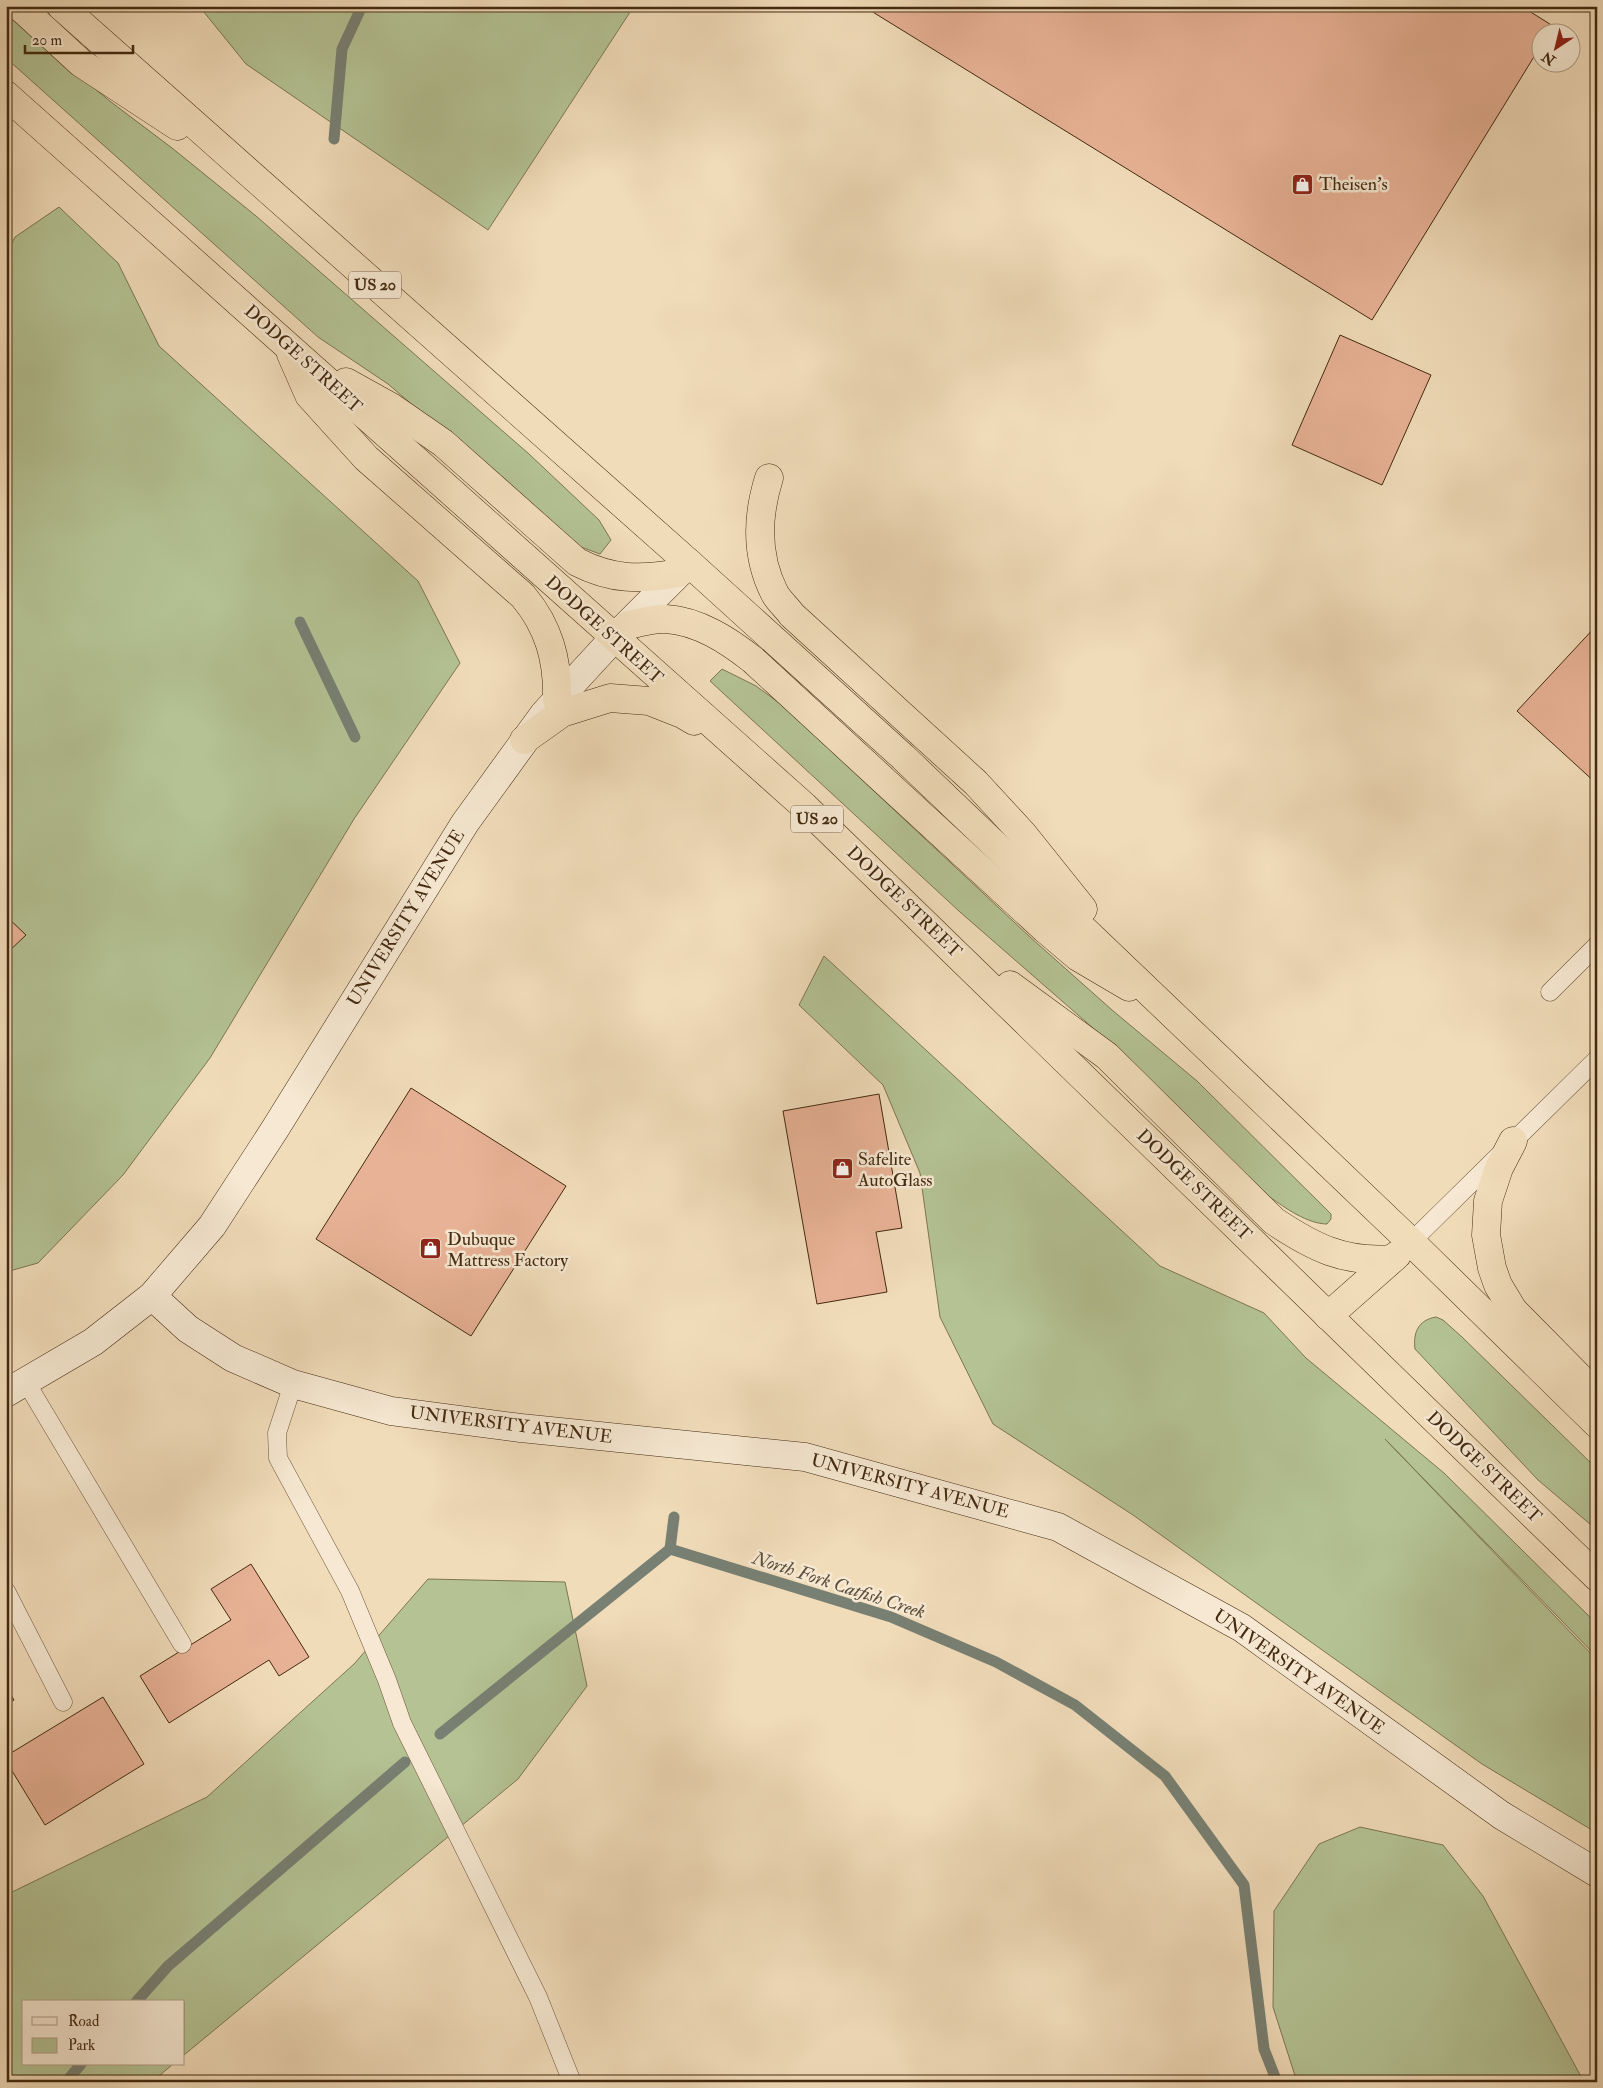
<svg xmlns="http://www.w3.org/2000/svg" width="1603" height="2088" viewBox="0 0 1603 2088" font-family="'IM FELL Double Pica',serif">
<rect width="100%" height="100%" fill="#f1dcba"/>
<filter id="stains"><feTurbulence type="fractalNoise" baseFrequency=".004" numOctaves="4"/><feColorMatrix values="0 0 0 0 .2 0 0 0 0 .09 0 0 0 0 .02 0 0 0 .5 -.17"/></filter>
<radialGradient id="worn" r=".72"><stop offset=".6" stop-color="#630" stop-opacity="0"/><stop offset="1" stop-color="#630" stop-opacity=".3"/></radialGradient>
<g fill="#b4c294" stroke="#7c7652">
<polygon points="199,6 634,6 488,230 246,64"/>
<polygon points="6,11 56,57 111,102 172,148 256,216 529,454 599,520 611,540 600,554 581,547 568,538 388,384 318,337 6,58"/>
<polygon points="59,207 118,263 159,346 418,581 460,663 354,819 210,1058 123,1175 38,1263 6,1272 6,255 15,237"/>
<path d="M 722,669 L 756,686 L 782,705 L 1030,937 L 1112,1010 L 1197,1081 L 1331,1214 L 1331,1219 L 1327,1224 C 1308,1224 1285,1208 1270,1197 L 1109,1042 L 960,912 L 710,681 Z"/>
<polygon points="824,956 1160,1266 1264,1313 1306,1358 1444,1473 1597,1624 1597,1657 1385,1439 1597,1660 1597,1833 1482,1764 1133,1515 993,1424 940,1317 920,1173 883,1085 799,1005"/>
<path d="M 1436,1317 L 1443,1320 L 1462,1337 L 1597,1469 L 1597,1530 L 1538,1480 L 1415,1349 C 1413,1333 1418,1320 1436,1317 Z"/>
<polygon points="428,1579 565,1582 587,1686 518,1779 184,2055 184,2002 24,2002 24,2064 173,2064 152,2082 6,2082 6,1895 207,1797 354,1664"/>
<polygon points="1360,1827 1443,1845 1483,1896 1584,2082 1297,2082 1273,2007 1274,1911 1319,1844"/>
</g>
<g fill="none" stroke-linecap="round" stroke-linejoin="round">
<g stroke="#788073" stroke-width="11">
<polyline points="334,139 342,49 362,6"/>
<polyline points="300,622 355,737"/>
<polyline points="670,1549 891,1617 996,1662 1075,1705 1165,1776 1244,1885 1264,2049 1277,2082"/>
<polyline points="670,1549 674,1517"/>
<polyline points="440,1734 670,1549"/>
<polyline points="136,2002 168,1966 405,1762"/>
<polyline points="66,2082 81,2064"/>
</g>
</g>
<g fill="#e8b296" stroke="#442a10">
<polygon points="863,6 1521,6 1553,26 1550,32 1540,32 1540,47 1372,320"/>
<polygon points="1340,335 1431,375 1382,485 1292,445"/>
<polygon points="1597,625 1597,784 1517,711"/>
<polygon points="6,916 26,935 6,954"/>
<polygon points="411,1088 566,1186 471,1336 316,1239"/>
<polygon points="879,1094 902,1228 876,1232 887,1292 817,1304 783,1111"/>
<polygon points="251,1564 309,1657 279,1676 269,1660 169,1723 140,1676 231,1620 211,1589"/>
<polygon points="6,1686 14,1700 6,1704"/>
<polygon points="103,1697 144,1764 45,1825 6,1761 6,1756"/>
<polygon points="6,1761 12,1771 6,1775"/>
</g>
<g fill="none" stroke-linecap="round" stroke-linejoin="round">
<defs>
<g id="lane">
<polyline points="1550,992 1597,945"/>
<polyline points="1411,1242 1597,1059"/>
<polyline points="26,1382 182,1644"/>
<polyline points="293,1384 277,1433 278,1458 350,1591 387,1680 402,1723 538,1997 572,2082"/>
<polyline points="6,1591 63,1702"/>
</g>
<g id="secondary">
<polyline points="152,1296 188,1329 233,1358 293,1384 391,1411 521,1428 805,1457 1058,1527 1242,1628 1501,1815 1597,1873"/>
<polyline points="6,1393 93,1342 152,1296 212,1226 275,1129 465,823 544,714 614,638 689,563"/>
</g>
<g id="highway">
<polyline points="19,6 81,63 177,126"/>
<polyline points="61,6 689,563 903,757 1411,1242 1597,1424"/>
<polyline points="6,95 804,806 1597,1577"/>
<path d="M 291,354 L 309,395 L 366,458 L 523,596 C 549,627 558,660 557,700"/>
<path d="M 346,382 L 391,407 L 443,443 L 577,562 C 612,580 641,580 679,573"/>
<path d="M 769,478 C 757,516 756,557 775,594 C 779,601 787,608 792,615 L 976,783 L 1023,834 L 1083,909"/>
<path d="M 628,625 C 640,623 653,618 666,619 C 699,621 729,641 753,660 L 1045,929 L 1078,957 L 1129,987"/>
<polyline points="524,740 562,713 610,698 649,701 682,714 694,721"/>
<path d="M 1010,985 L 1107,1056 L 1274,1221 C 1313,1247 1344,1263 1392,1259"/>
<polyline points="1513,1141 1499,1168 1488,1201 1486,1235 1492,1268 1498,1285 1513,1310 1597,1395"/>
<polyline points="1328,1316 1397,1255"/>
</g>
</defs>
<use href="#lane" stroke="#6f563a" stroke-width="19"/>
<use href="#secondary" stroke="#442a10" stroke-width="29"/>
<use href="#highway" stroke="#442a10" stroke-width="29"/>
<use href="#lane" stroke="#f6e8d2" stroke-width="18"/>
<use href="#secondary" stroke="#f6e8d2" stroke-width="28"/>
<use href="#highway" stroke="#f1dcba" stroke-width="28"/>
</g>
<defs>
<symbol id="shop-square" viewBox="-11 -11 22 22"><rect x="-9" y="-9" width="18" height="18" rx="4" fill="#8f2418" stroke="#f6e8d2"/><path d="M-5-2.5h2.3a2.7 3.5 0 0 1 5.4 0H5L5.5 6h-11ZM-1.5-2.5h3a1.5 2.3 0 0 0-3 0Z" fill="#fff"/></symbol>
</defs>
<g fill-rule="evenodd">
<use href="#shop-square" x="1290" y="172" width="25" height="25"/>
<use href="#shop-square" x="830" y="1156" width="25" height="25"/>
<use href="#shop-square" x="418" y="1236" width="25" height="25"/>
</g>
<g text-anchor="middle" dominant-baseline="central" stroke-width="5" stroke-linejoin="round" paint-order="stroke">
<g fill="#f6e8d2" stroke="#79634a" stroke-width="1">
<rect x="349" y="271.5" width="52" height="27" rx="4"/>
<rect x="791" y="805.5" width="52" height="27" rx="4"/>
</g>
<g font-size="16" font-weight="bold" fill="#442a10">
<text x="375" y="285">US 20</text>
<text x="817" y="819">US 20</text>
</g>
<g font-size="18" fill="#442a10" stroke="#f6e8d2" text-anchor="start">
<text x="1319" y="184">Theisen's</text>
<text x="858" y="1159">Safelite<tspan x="858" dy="21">AutoGlass</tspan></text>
<text x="447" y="1239">Dubuque<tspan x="447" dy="21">Mattress Factory</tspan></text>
</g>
<g font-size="18" fill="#442a10" stroke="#f6e8d2">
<text transform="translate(303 359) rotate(42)">DODGE STREET</text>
<text transform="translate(604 630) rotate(42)">DODGE STREET</text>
<text transform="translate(904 902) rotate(44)">DODGE STREET</text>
<text transform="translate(406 918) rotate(-58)">UNIVERSITY AVENUE</text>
<text transform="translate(1194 1185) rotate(44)">DODGE STREET</text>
<text transform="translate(511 1425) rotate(7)">UNIVERSITY AVENUE</text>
<text transform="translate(1484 1467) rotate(44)">DODGE STREET</text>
<text transform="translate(910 1486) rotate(15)">UNIVERSITY AVENUE</text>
<text transform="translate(1299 1672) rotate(35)">UNIVERSITY AVENUE</text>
</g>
<g font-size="19" font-style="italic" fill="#5a4e39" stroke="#f6e8d2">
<text transform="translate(839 1585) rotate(18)">North Fork Catfish Creek</text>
</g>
</g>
<rect width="1603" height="2088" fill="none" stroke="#f1dcba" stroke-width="25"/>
<rect x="8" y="8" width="1588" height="2073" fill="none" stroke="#442a10" stroke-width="2.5"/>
<rect x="12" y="12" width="1578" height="2063" fill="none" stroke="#442a10"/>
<rect x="22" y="2000" width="162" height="65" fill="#f6e8d2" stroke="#af9c84"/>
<rect x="32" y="2017" width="25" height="8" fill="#f6e8d2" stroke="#af9c84"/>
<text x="68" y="2026" font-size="15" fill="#442a10">Road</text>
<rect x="32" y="2038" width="25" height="15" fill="#b4c294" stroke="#af9c84"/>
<text x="68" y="2050" font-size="15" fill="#442a10">Park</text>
<g transform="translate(1556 48) rotate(215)"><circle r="24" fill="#f6e8d2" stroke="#af9c84"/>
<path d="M0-4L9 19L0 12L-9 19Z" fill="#8f2418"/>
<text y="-8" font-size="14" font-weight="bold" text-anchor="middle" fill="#442a10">N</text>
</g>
<path d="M25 45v8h108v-8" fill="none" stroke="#442a10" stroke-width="2.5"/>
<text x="32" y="45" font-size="15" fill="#442a10" stroke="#f6e8d2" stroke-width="4" paint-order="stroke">20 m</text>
<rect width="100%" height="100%" filter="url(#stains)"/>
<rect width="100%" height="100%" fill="url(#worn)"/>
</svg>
